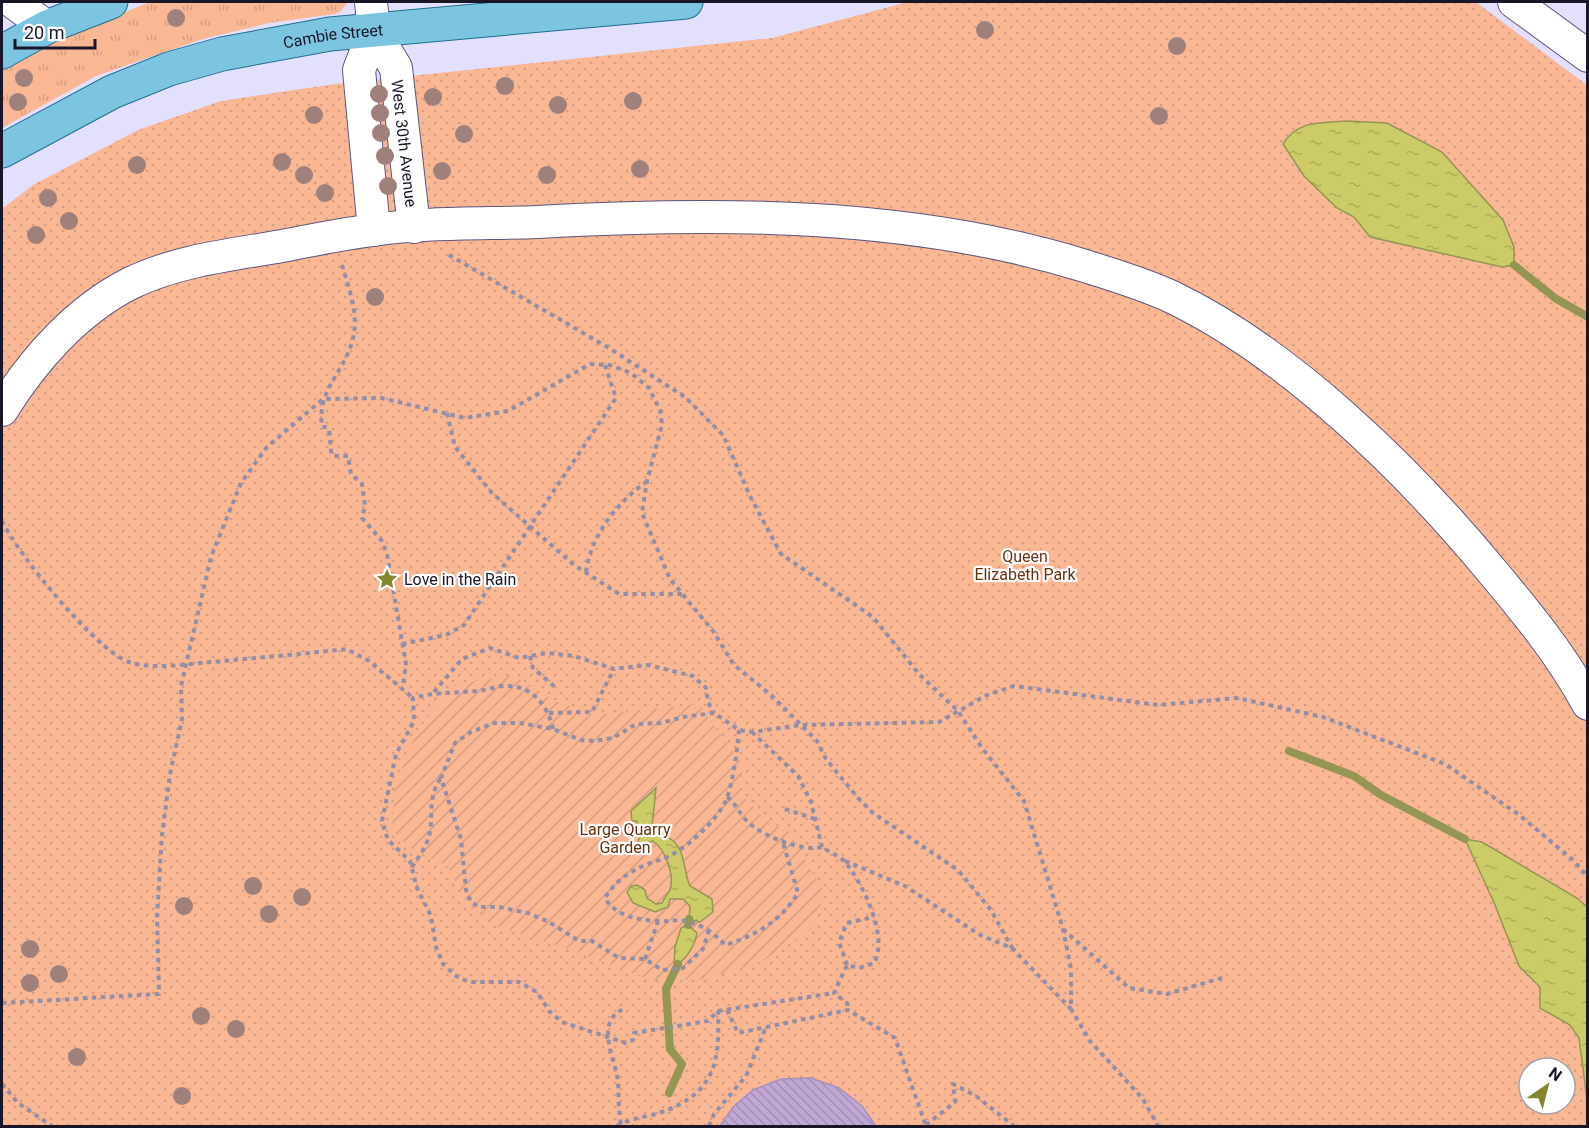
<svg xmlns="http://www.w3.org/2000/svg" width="1589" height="1128" viewBox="0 0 1589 1128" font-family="Roboto,sans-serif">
<defs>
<pattern id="grass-tufts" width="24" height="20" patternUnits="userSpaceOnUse" patternTransform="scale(1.5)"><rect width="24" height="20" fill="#fab794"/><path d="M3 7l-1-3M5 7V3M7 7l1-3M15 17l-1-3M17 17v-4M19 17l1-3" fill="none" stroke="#d69d80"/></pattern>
<pattern id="park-dots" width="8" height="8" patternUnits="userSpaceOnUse" patternTransform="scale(1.5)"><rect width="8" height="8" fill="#fab794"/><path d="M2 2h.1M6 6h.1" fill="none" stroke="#d69d80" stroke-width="1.8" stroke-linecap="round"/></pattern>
<pattern id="garden-furrows" width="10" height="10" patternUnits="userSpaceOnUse" patternTransform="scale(1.5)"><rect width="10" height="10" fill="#fab794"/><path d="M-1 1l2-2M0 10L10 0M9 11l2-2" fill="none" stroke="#d69d80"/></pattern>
<pattern id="water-ripples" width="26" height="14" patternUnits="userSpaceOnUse" patternTransform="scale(1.5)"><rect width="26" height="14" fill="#cbcb68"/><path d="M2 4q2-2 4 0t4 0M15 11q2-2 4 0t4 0" fill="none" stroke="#aeae5a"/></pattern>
<pattern id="building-back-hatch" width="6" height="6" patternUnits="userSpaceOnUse" patternTransform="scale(1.5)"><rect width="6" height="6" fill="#c0a8d5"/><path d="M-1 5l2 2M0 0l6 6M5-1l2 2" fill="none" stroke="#a490b7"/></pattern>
</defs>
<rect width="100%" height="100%" fill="#e2e0fe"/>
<polygon fill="url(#grass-tufts)" points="150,2 348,2 341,11 335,14 269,23 203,39 139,61 96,76 2,128 2,70 66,36"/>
<path fill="url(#park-dots)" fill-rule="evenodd" d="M 908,2 L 1476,2 L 1587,85 L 1587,1126 L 2,1126 L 2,209 L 33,185 L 138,130 L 221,101 L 335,84 L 772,38 ZM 1529,1068 L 1565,1068 L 1565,1104 L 1529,1104 Z"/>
<polygon fill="url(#garden-furrows)" points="513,675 553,700 593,715 698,704 743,764 740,793 763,818 789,832 825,894 812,928 763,961 706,979 652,980 565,948 502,928 470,908 447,866 412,849 392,830 394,791 415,734 456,684"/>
<g fill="url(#water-ripples)" stroke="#959554" stroke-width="1.5">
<path d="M 1346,121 L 1387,123 L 1442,152 L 1503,220 L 1514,247 L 1514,265 L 1502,267 L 1370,237 L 1354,217 L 1337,208 L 1304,176 L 1283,144 C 1297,120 1322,123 1346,121 Z"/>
<path d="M 656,788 L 652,827 C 659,836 664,834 672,840 C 685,849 684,873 690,886 L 712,899 L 713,912 L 700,922 L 689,919 L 690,906 L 683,899 L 670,899 L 668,907 L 655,912 L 633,903 L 627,892 L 631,886 L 637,885 L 645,890 L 647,898 L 656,904 L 662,903 C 664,898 668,894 670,890 C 675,875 665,849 653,841 L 641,845 L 638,842 L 641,831 L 636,828 L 637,821 L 632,821 L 631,811 Z"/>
<polygon points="1465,839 1482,842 1577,898 1587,907 1587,1099 1579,1038 1570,1025 1540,1008 1540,987 1519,966 1495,905"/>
<path d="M 688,925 L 697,933 C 695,945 686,961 674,966 L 675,947 L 681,928 Z"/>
</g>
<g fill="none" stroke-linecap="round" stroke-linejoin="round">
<g stroke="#959554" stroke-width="8">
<polyline points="1514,265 1555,298 1588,317"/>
<polyline points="1289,751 1354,776 1381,795 1465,839"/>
<polyline points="688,925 689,919"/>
<polyline points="669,1093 682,1064 670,1049 666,989 678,964"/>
</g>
</g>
<polygon fill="url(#building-back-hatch)" stroke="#a790bc" stroke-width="1.5" points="811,1078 839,1088 862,1106 876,1126 720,1126 733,1107 753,1090 781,1079"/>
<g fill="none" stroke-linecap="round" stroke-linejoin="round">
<defs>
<g id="minor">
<polyline points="13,2 47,27"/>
<path id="s1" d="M 371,2 L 374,31 L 396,68 L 414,227"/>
<polyline points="1514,2 1588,56"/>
<polyline points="374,230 359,70 374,31"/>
<path d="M 2,410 C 33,360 77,310 131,283 C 179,260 231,255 282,246 C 312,240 343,234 373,230 C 427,222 483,224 538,222 C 718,212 912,212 1085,266 C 1114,275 1144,284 1172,297 C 1290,354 1408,470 1491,570 C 1527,613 1561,654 1588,704"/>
</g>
<g id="major">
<polyline points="2,52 47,27 111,2"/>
<path id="s2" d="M 2,151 L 112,92 L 169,69 L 222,54 L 330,34 L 686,2"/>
</g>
</defs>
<use href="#minor" stroke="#5b5680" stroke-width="34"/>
<use href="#major" stroke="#206e92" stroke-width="35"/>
<g stroke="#918fa8" stroke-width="4" stroke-dasharray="4.5 4.5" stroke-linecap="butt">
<polyline points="449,255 609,348 685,397 723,435 750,496 781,554 873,617 919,674 958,711 982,748 1024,801 1063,929 1071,969 1071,1009 1090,1041 1143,1099 1158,1126"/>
<path d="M 342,265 C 349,289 360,316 352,342 C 343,374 317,390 322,427 L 327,427 C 333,438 328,448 333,456 L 348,456 L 351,474 L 362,484 L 365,506 L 362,518 L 382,541 L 387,554 L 406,664 L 403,687"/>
<polyline points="447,413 455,447 492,493 574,565 619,594 682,594"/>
<path d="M 2,521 C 18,554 95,650 129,662 C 153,670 186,664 211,662 C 256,658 302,654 347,649 L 369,661 L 413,698"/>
<path d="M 586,572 C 591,535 617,503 646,482"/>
<polyline points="402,644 446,635 464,625 616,398 605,365"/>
<polyline points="530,656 533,668 556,688"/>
<polyline points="434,692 462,659 490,648 519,658 547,653 574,656 614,669 648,665 693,676 706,688 708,702 714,713"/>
<polyline points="549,713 592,712 614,669"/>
<path d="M 553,729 C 548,706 532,685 506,686 C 496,686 487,690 478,691 C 455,693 435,692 413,698 L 414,721 L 396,754 L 382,821 L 388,840 L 410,861 L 417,888 L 431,916 L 436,947 L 443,964 L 456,976 L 469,982 L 519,982 L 537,992 L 549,1011 L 562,1022 L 626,1043 L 633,1040 L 634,1033 L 708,1021 L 718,1011 L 834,993"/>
<path d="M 739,730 C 737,752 734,776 727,798 C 719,820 682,853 660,860 C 639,866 617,877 605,898 C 615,916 638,920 658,921 C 668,922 677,919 686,921 C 703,925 714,933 725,945 C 755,936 781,921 798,893 L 782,839"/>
<polyline points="752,732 798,776 811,802 822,847"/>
<path d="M 727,797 C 737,804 739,814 748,822 C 762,836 802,852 822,847 C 829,852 840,856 846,863 C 863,884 889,937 874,963 L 859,968 L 847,965 L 834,993 L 847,1003 L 848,1010"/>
<polyline points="785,809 815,819"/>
<polyline points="845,861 905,886 980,935 1012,948 1071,1009"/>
<path d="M 412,867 C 417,859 424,850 427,842 C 436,819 425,801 441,778"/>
<polyline points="1063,929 1129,988 1167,994 1225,977"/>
<polyline points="709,930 703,949 683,968 662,970 645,959 619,958 592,941 579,941 549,922 528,913 499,907 479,907 471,902 466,890 461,839 441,778 455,743 471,732 494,723 520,723 553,729 581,740 595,741 613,738 636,724 661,723 683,717 714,713 739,730 752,732 801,725 939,722 987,695 1014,686 1158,705 1237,698 1323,717 1445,764 1518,814 1573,860 1588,877"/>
<polyline points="645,959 658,921"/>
<polyline points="847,965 839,942 847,923 874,917"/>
<polyline points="2,1003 159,994 157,916 162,835 170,774 182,719 181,686 211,557 241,483 267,447 323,399 381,398 465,418 508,411 590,364 610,365 631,373 649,388 660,410 662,425 647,481 642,513 670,579 713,631 734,665 770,694 817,741 826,759 858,798 873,813 958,870 991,910 1012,948"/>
<polyline points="727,1010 738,1033 848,1010 895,1038 926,1126"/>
<polyline points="2,1084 18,1103 52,1126"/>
<path d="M 621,1124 C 618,1109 619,1096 618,1081 C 615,1058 593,1020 626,1008"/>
<polyline points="926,1125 955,1102 953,1084 976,1096 1014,1126"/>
<path d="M 617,1126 C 630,1118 648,1117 662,1112 C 715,1093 720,1062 718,1011"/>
<polyline points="709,1126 714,1114 746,1076 766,1027"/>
</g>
<use href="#minor" stroke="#fff" stroke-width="32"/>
<use href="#major" stroke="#7cc5e0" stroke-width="33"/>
</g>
<g fill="#9f807b">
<circle cx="176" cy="18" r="9"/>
<circle cx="985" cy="30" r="9"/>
<circle cx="1177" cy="46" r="9"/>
<circle cx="24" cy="78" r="9"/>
<circle cx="505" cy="86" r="9"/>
<circle cx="379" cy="94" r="9"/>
<circle cx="433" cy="97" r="9"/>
<circle cx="633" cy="101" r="9"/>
<circle cx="18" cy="102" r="9"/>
<circle cx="558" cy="105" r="9"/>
<circle cx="380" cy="113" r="9"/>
<circle cx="314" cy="115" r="9"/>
<circle cx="1159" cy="116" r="9"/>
<circle cx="381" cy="133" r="9"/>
<circle cx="464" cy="134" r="9"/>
<circle cx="385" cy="156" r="9"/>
<circle cx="282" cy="162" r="9"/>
<circle cx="137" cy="165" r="9"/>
<circle cx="640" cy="169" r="9"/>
<circle cx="442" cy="171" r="9"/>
<circle cx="304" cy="175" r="9"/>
<circle cx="547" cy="175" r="9"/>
<circle cx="388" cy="186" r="9"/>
<circle cx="325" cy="193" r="9"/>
<circle cx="48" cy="198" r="9"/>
<circle cx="69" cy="221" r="9"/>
<circle cx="36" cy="235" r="9"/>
<circle cx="375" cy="297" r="9"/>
<circle cx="253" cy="886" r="9"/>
<circle cx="302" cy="897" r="9"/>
<circle cx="184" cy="906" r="9"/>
<circle cx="269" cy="914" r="9"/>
<circle cx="30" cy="949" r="9"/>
<circle cx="59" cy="974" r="9"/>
<circle cx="30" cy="983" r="9"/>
<circle cx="201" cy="1016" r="9"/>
<circle cx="236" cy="1029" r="9"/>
<circle cx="77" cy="1057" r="9"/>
<circle cx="182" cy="1096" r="9"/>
</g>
<defs>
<symbol id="sight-bare" viewBox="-9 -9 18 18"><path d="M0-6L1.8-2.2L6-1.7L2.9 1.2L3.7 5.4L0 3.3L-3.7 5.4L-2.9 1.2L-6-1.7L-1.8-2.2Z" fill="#86852e" stroke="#fff" stroke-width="2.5" paint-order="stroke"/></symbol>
</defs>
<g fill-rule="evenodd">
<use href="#sight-bare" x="372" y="564" width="30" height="30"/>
</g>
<g text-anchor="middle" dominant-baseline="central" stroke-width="4.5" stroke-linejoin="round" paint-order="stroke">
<g font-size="16" fill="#181627" stroke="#fff">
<text stroke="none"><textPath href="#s2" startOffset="354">Cambie Street</textPath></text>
<text stroke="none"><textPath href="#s1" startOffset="148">West 30th Avenue</textPath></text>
</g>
<g font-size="16" fill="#69320f" stroke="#fff">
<text x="1025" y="556">Queen<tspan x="1025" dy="18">Elizabeth Park</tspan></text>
<text x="625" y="829">Large Quarry<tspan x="625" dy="18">Garden</tspan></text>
</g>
<g font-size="16" fill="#181627" stroke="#fff" text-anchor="start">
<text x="404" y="579">Love in the Rain</text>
</g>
</g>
<rect width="1589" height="1128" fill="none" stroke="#181627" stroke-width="6"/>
<g transform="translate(1547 1086) rotate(35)"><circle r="28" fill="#ffffff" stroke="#a3a2a9" stroke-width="1.5"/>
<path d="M0-4.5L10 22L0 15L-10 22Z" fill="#86852e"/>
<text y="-9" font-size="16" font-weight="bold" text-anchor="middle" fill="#181627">N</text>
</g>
<path d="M15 39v9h80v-9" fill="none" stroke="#181627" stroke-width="3"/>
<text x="24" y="39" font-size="18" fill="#181627" stroke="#ffffff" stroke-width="4.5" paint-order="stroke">20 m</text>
</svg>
